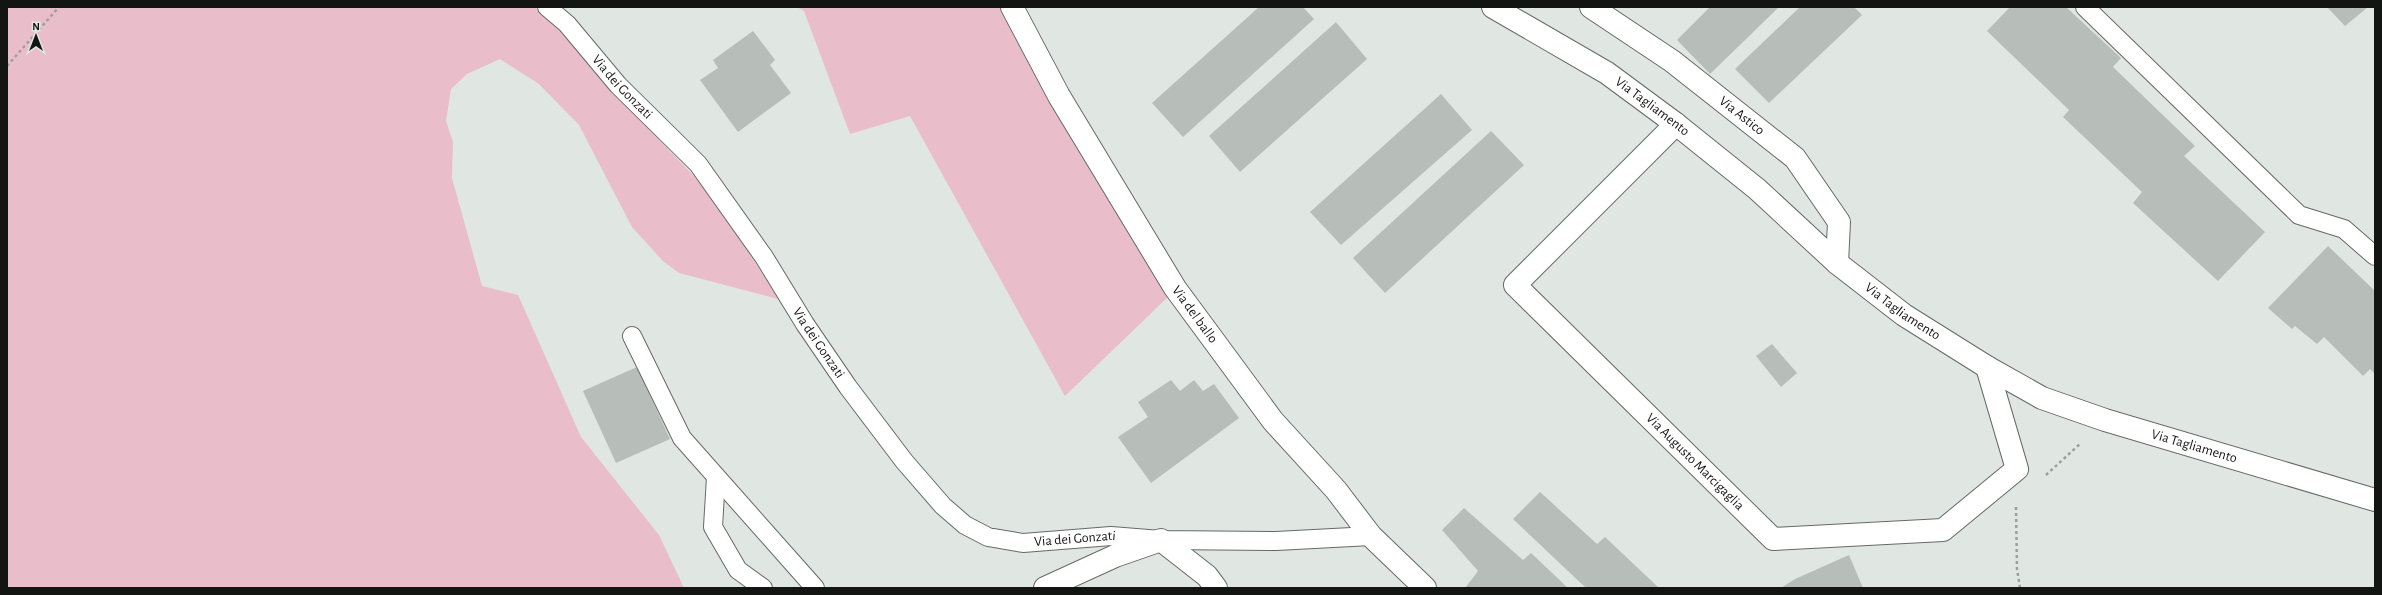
<svg xmlns="http://www.w3.org/2000/svg" width="2382" height="595" viewBox="0 0 2382 595" font-family="'Alegreya Sans',sans-serif">
<rect width="100%" height="100%" fill="#e0e6e1"/>
<g fill="#eabdcb">
<polygon points="7,7 535,7 561,29 614,93 714,197 778,299 679,273 663,261 632,227 579,125 539,84 500,59 467,74 451,89 446,121 453,142 452,178 482,286 518,295 581,437 659,535 684,588 7,588"/>
<polygon points="797,7 1002,7 1168,297 1065,396 910,116 850,134 804,11"/>
</g>
<g fill="#b7bdb8">
<polygon points="1259,7 1303,7 1314,19 1183,137 1152,103"/>
<polygon points="1710,7 1779,7 1710,74 1677,40"/>
<polygon points="1800,7 1854,7 1862,15 1769,103 1735,69"/>
<polygon points="2010,7 2066,7 2121,58 2113,67 2195,146 2184,156 2265,232 2218,281 2133,203 2142,192 2063,117 2069,110 1987,31"/>
<polygon points="2327,7 2368,7 2345,26"/>
<polygon points="1336,22 1367,59 1240,172 1209,136"/>
<polygon points="753,31 775,60 770,65 791,93 738,132 700,80 718,68 713,60"/>
<polygon points="1441,94 1472,130 1341,245 1310,212"/>
<polygon points="1491,131 1524,165 1385,293 1353,258"/>
<polygon points="2328,246 2375,291 2375,374 2370,369 2363,376 2324,337 2317,344 2295,326 2292,329 2268,308"/>
<polygon points="1772,344 1797,373 1781,387 1756,356"/>
<polygon points="637,367 670,439 616,463 583,391"/>
<polygon points="1171,380 1180,391 1194,380 1203,391 1214,384 1239,418 1151,483 1118,437 1148,417 1138,402"/>
<polygon points="1540,492 1597,544 1605,537 1659,588 1586,588 1513,519"/>
<polygon points="1464,508 1523,560 1531,553 1568,588 1465,588 1478,571 1442,530"/>
<polygon points="1849,555 1863,588 1781,588 1795,579"/>
</g>
<g fill="none" stroke-linecap="round" stroke-linejoin="round">
<defs>
<g id="lane">
<path id="s1" d="M 547,7 L 567,24 L 618,85 L 698,164 L 764,257 L 805,324 L 848,387 L 904,461 L 943,506 L 965,525 L 988,537 L 1023,543 L 1111,536 L 1161,540 L 1276,541 L 1371,536"/>
<polyline points="2085,7 2299,215 2344,229 2375,256"/>
<polyline points="632,336 682,438 815,588"/>
<polyline points="716,477 713,527 738,570 763,588"/>
</g>
<g id="street">
<path id="s2" d="M 1012,7 L 1059,96 L 1175,288 L 1273,421 L 1336,490 L 1371,536 L 1425,588"/>
<path id="s3" d="M 1493,7 L 1607,73 L 1676,124 L 1757,189 L 1837,263 L 1904,315 L 1987,367 L 2042,398 L 2105,420 L 2375,500"/>
<path id="s4" d="M 1591,7 L 1672,61 L 1795,158 L 1839,222 L 1837,263"/>
<path id="s5" d="M 1676,124 L 1515,285 L 1773,539 L 1943,530 L 2017,469 L 1987,367"/>
<polyline points="1045,588 1115,556 1161,540 1207,576 1216,588"/>
</g>
</defs>
<use href="#lane" stroke="#656a65" stroke-width="20"/>
<use href="#street" stroke="#656a65" stroke-width="24"/>
<g stroke="#9ba09c" stroke-width="2.5" stroke-dasharray="3 3" stroke-linecap="butt">
<polyline points="7,66 59,7"/>
<polyline points="2046,475 2081,443"/>
<polyline points="2016,507 2017,569 2020,588"/>
</g>
<use href="#lane" stroke="#fff" stroke-width="18"/>
<use href="#street" stroke="#fff" stroke-width="22"/>
</g>
<g text-anchor="middle" dominant-baseline="central" stroke-width="4" stroke-linejoin="round" paint-order="stroke">
<g font-size="14" fill="#131513" stroke="#e0e6e1">
<text stroke="none"><textPath href="#s1" startOffset="110">Via dei Gonzati</textPath></text>
<text stroke="none"><textPath href="#s3" startOffset="188">Via Tagliamento</textPath></text>
<text stroke="none"><textPath href="#s4" startOffset="186">Via Astico</textPath></text>
<text stroke="none"><textPath href="#s3" startOffset="512">Via Tagliamento</textPath></text>
<text stroke="none"><textPath href="#s2" startOffset="358">Via del ballo</textPath></text>
<text stroke="none"><textPath href="#s1" startOffset="434">Via dei Gonzati</textPath></text>
<text stroke="none"><textPath href="#s3" startOffset="836">Via Tagliamento</textPath></text>
<text stroke="none"><textPath href="#s5" startOffset="480">Via Augusto Marcigaglia</textPath></text>
<text stroke="none"><textPath href="#s1" startOffset="782">Via dei Gonzati</textPath></text>
</g>
</g>
<rect width="2382" height="595" fill="none" stroke="#131513" stroke-width="16"/>
<g transform="translate(36 36)" stroke="#e0e6e1" stroke-width="3" paint-order="stroke">
<path d="M0-3L7 15L0 10L-7 15Z" fill="#131513"/>
<text y="-6" font-size="11" font-weight="bold" text-anchor="middle" fill="#131513">N</text>
</g>
</svg>
